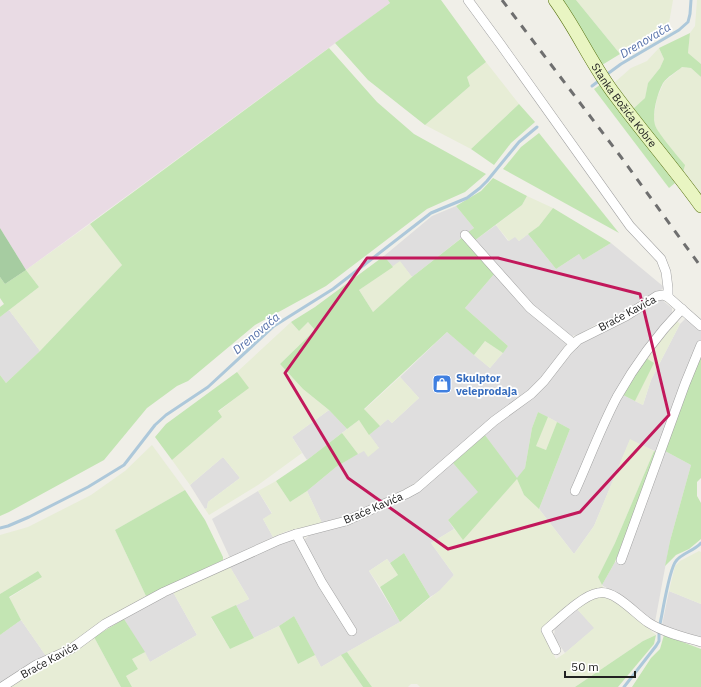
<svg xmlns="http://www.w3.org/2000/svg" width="701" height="687" viewBox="0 0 701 687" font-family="'IBM Plex Sans',sans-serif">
<rect width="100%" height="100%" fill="#f0efe8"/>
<g fill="#dfdede">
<polygon points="456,206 474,228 412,277 400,262 393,267 384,256 432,216"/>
<polygon points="496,225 508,241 515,236 519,241 528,234 556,269 579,254 583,260 611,243 664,287 663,289 653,293 628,310 595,325 580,334 572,336 562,330 530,302 474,241"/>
<polygon points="495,273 567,343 550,368 528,391 418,481 407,488 350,515 322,523 307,491 336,467 364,450 379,448 369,435 388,419 392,423 419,398 400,377 447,332 490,368 508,346 465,308"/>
<polygon points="659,300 662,300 672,308 672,314 642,351 614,396 571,493 576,496 615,408 623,395 643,405 651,380 680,324 686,318 701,331 701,340 697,346 657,452 630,440 594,526 574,554 539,509 570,429 538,412 532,428 525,468 517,479 485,435 504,418 541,390 578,346 584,341"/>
<polygon points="9,310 40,351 6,383 0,375 0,317"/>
<polygon points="329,410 347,429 307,460 292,437"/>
<polygon points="665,451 691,465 670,541 655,622 602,585 615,562 623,564"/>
<polygon points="223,457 240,478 208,502 207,508 205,509 190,485"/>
<polygon points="453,463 479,492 448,520 454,529 431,543 454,575 440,591 430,597 404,553 390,563 387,559 369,571 400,622 321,667 294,616 279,626 254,638 236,605 249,599 230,567 265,549 292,539 295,541 351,635 354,632 305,543 305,539 311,534 418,491"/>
<polygon points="258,491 272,514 263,519 273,537 230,558 212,519"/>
<polygon points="669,591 701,604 701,639 662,625"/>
<polygon points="173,592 197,635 150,662 124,619"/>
<polygon points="577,609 595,628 565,653 554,637 555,626"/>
<polygon points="21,620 46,656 0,684 0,635"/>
</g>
<polygon fill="#e9dbe4" points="0,0 388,0 390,3 26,270 0,228"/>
<g fill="#e7edd6">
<polygon points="576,0 673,0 669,23 663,29 620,54"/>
<polygon points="697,0 701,0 701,64 688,53 690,33 695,26"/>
<polygon points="659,48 664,59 660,68 648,83 645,98 633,109 614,83 631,68 647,61"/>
<polygon points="486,62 519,104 471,149 425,125 470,86 467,77"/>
<polygon points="682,67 691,68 701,77 701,196 683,172 655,126 654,116 657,98 664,82"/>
<polygon points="527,196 553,208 539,226 519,241 515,237 509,241 496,225 522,205"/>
<polygon points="90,224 122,265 40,351 9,310 39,287 26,270"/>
<polygon points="400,261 412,277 373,312 359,290"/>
<polygon points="677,321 680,324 651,380 643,405 635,401 653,363 646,358"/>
<polygon points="291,322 299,331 308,322 315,330 280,364 303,389 329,410 292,437 302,453 258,485 209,515 205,509 207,508 208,502 240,478 223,457 190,485 172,460 222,417 218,412 248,388 237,372"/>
<polygon points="485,341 503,353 490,368 474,355"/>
<polygon points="400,377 419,398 392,423 388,419 380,426 364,410"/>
<polygon points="548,417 557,422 546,450 535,446"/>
<polygon points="359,420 379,448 368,457 364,451 358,454 342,433"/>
<polygon points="630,439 654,451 615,543 598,577 603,587 590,591 541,631 556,659 565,653 594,628 577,609 590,598 605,596 621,605 656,635 643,641 575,687 420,687 417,684 411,684 408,687 372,687 347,652 400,622 440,590 454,575 431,543 454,529 463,539 517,479 524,495 539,509 574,554 594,526"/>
<polygon points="152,445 185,490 115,530 146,596 89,630 65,648 46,656 21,620 9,598 42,577 38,571 0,594 0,535 28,527 91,495 125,471"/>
<polygon points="276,481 290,502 307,491 322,523 287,531 273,537 263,519 272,513 258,491"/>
<polygon points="699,551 701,552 701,604 669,591 675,566 680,561"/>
<polygon points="387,559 398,575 380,587 369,571"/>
<polygon points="230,567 249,599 211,618 230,649 279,626 298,664 315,655 321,667 341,655 363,687 132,687 126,676 138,669 132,659 145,652 150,662 197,635 173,592"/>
<polygon points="94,637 121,687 8,687 39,668"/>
</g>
<g fill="#c3e5b3">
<polygon points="388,0 441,0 486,62 467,77 470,86 425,125 368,80 335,43 390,3"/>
<polygon points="562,0 576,0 620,54 602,65 575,18"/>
<path d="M 690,33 L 688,53 L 701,64 L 701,77 L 691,68 L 682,67 C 676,72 667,77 663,83 C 657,94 652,113 655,125 C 657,132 679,158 685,165 L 683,172 L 633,109 L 645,98 L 648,83 L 660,68 L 664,59 L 659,48 Z"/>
<polygon points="329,48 377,102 414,134 486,174 465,192 427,209 326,286 255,325 188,381 177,386 147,408 104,460 9,512 0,516 0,375 6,383 40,351 122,265 90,224"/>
<polygon points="600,85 675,183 669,188 594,89"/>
<polygon points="519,104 535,122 511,143 494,165 471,149"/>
<polygon points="539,133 619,233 503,169 521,147"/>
<polygon points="493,178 527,196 522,205 474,241 467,233 474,228 456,206 481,191"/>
<polygon points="553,208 611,243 583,260 579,254 556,269 528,234 539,226"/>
<polygon points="463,237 495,273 465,308 508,346 503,353 485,341 474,355 447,332 364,409 380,426 369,435 359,420 347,429 329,410 303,389 280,364 315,330 308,322 299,331 291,322 315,307 384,256 393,267 359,290 373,312 412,277"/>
<polygon points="26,270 39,287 0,317 0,307 4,304 0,298 0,277 5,284"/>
<polygon points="701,351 701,478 697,482 697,496 701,503 701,539 689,549 676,555 665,566 670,541 691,465 665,451"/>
<polygon points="646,358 654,363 635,401 623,395"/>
<polygon points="237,372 249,388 218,411 222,417 172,460 155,437 166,424"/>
<polygon points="538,412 548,417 536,446 546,450 557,422 570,429 539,509 524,495 517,479 463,540 448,520 478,492 453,463 485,435 517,478 525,468 532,428"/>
<polygon points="342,433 358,454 336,467 307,491 290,502 276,481 307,460"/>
<polygon points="654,451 657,452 615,562 602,585 598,577 615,543"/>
<polygon points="185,490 205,520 223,557 223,560 146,596 115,530"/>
<polygon points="404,553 430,597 400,622 380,587 398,575 390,563"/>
<polygon points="38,571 42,577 9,597 21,620 0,635 0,594"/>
<polygon points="236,605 254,638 230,649 211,617"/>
<polygon points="294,616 315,655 298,664 279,626"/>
<polygon points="124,619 145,652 132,659 138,669 126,676 132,687 121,687 94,637"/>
<polygon points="656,635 654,644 618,687 575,687 643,641"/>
<polygon points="664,635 701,649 701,687 632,687 651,658 660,649"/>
<polygon points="347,652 372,687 363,687 341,655"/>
</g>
<polygon fill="#a6cca1" points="0,228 26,270 5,284 0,277"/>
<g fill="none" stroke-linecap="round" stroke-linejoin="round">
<g stroke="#adc8da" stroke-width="3">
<polyline points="606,75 621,64 679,30 688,22 690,14 691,0"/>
<polyline points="592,86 600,80"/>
<polyline points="0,528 8,526 29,517 88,487 124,465 155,425 166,415 208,387 274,326 333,289 431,213 467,198 480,188 487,181 519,142 537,127"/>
<path d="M 660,624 C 663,611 669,569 676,561 C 682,553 694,551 701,543"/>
<polyline points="624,687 656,646 659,641 659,632"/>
</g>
<defs>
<g id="street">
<polyline points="468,0 501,45 630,226 661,259 666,272 668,288 668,297"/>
<polyline points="465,235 530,308 574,344"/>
<path d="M 575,491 C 589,460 601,427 617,397 C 635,365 657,335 682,309"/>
<polyline points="296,534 322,583 352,631"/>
<polyline points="621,560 685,384 701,345"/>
<path d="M 556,650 L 546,630 C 558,620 583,595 598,593 C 615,589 636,615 649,623 C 665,633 684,637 701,642"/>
<polyline points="2,687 36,665 71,649 105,624 164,592 279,540 296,534 346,521 406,494 417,488 494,421 531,394 544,381 568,350 578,340 626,316 657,296 663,295 668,297 701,326"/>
</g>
<g id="secondary">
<path id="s1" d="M 555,0 C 577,30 592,65 615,95 C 643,133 674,168 701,206"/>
</g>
</defs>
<use href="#street" stroke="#a2a2a2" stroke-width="10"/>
<use href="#secondary" stroke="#55710f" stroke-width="14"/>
<use href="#street" stroke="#fff" stroke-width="9"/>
<use href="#secondary" stroke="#e9f5c2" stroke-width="13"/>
<polyline stroke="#6f6f6f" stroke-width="3" stroke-dasharray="8 8" stroke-linecap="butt" points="502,0 621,157 701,267"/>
</g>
<path fill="none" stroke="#c2185b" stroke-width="3" stroke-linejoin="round" d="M 367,258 L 498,258 L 640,294 L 669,415 L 580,512 L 448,549 L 348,478 L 285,373 Z"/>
<defs>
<symbol id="shop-square" viewBox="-11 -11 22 22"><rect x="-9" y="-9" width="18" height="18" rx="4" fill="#3f7fe0" stroke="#fff"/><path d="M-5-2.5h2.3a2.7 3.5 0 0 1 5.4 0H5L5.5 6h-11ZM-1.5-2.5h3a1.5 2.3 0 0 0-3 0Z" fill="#fff"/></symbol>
</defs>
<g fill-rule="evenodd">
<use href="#shop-square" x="431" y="373" width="22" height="22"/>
</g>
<g text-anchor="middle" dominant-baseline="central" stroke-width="3.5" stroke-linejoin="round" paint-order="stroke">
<g font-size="11" fill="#212121" stroke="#fff">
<text stroke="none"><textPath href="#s1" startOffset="126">Stanka Božića Kobre</textPath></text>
<text transform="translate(627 313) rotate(-28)">Braće Kavića</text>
<text transform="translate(373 508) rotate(-23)">Braće Kavića</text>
<text transform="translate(49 660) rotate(-29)">Braće Kavića</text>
</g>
<g font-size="11" font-weight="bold" fill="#366cbe" stroke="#fff" text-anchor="start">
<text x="456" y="378">Skulptor<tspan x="456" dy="13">veleprodaja</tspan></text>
</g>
<g font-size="12" font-style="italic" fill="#5570a9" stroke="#fff">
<text transform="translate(645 40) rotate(-31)">Drenovača</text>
<text transform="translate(256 333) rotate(-40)">Drenovača</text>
</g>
</g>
<path d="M565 671v6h70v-6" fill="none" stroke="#212121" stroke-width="2"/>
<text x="571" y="671" font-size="12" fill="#212121" stroke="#ffffff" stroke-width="3" paint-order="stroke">50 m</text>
</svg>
